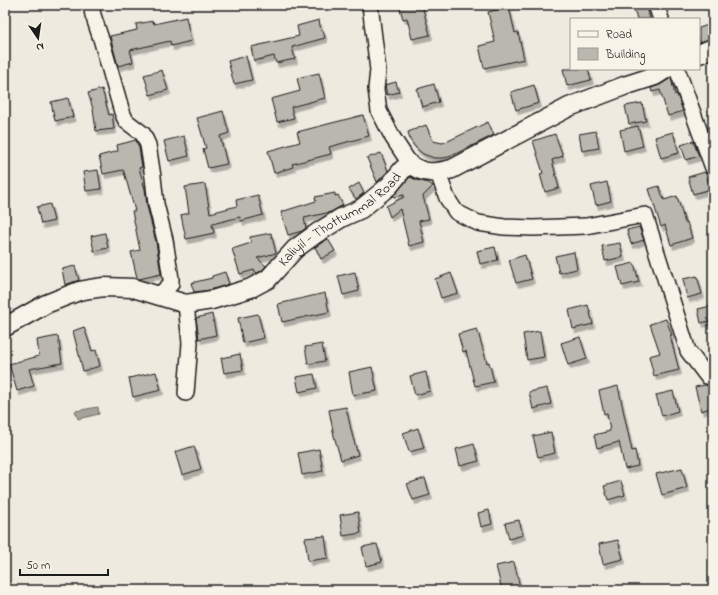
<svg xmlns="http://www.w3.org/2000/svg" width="718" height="595" viewBox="0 0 718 595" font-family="'Indie Flower',sans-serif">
<defs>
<filter id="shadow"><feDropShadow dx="2.5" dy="4.5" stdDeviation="0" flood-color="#0004"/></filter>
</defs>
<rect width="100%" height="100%" fill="#eeeae0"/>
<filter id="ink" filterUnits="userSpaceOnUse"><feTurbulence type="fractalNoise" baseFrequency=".025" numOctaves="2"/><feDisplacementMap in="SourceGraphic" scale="8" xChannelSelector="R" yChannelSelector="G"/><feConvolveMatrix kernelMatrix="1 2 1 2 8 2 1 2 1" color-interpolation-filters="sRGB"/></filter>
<g filter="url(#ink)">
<polygon fill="#a6a39d" stroke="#6f6d69" points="98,407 99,414 78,419 75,411"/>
<g fill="#bab7af" stroke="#1c1c1c" filter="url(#shadow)">
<polygon points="399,5 422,5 430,35 412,39 407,18 403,19"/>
<polygon points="633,5 646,5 650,19 637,19"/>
<polygon points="509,7 515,33 518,32 524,59 484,68 479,46 495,42 488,12"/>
<polygon points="186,17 191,41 171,46 170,41 130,50 133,62 118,66 110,36 137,30 136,24 153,21 154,24"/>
<polygon points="319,20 321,31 323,30 325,38 292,47 295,59 276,63 274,56 254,61 251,47 299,36 297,26"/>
<polygon points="711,24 713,38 699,43 699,28"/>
<polygon points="246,56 252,80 234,84 228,61"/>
<polygon points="563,69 588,69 591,80 567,86"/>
<polygon points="162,70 168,90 150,95 144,75"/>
<polygon points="319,73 325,98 291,107 294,118 277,122 271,99 300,91 297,78"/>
<polygon points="671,78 675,95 677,94 683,111 668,116 660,90 652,92 651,88 660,85"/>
<polygon points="396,82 399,92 387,95 385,85"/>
<polygon points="434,84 439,102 422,107 417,89"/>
<polygon points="534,85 539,103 516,110 511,92"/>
<polygon points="102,89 109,115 112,114 114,129 96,131 93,109 88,93"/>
<polygon points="68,98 73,117 55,121 51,102"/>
<polygon points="642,103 646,121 629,124 625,106"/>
<polygon points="223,111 229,133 220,136 227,164 208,168 203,149 206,148 197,118"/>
<polygon points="363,115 369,136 329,147 331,154 292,164 293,167 274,173 268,151 300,142 297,132"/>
<polygon points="488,122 494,135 449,157 443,158 434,158 423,154 416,148 410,140 408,132 426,125 433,141 442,143 446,142"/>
<polygon points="638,126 643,146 624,151 620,130"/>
<polygon points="596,131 599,148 582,151 579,134"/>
<polygon points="673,132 679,153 661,158 655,137"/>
<polygon points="555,134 563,156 552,160 559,188 545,192 540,174 543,173 533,141"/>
<polygon points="184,136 189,156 169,161 164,141"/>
<polygon points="136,140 139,148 142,167 139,168 145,189 147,206 156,242 161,274 139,279 137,278 131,252 140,250 132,211 135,211 124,172 123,170 103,174 99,156 118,151 117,145"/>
<polygon points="693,141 699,156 686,160 681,145"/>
<polygon points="381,153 388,171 377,182 367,158"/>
<polygon points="98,170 101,189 86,191 83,172"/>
<polygon points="705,172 711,189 693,194 688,177"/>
<polygon points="410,177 417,180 429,183 433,186 423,196 429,219 419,221 424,242 409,246 400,209 390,217 386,206 404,197 404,195 394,197 393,196"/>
<polygon points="607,182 611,201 596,205 591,186"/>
<polygon points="359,183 364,193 356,199 349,189"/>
<polygon points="205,184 210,213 237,206 236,200 258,195 263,215 241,221 240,217 212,224 214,233 186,239 181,215 189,213 185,187"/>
<polygon points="659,186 664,200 677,196 685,223 687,222 692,238 671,245 665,225 661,227 649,189"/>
<polygon points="335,193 335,196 338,195 343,205 331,212 304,218 306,228 302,231 288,235 281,212 316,201 315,197"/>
<polygon points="50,204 54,221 41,224 37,207"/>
<polygon points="639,227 644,240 631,244 627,230"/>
<polygon points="105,233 108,248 94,251 91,236"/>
<polygon points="271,233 276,253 257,258 266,266 261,271 257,273 254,270 240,274 232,249 251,243 250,237"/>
<polygon points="328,239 335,251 321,259 315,247"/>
<polygon points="620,243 623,257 605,261 602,246"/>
<polygon points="495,247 498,260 480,264 477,251"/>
<polygon points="574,252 577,269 559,273 555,256"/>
<polygon points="525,255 532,279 516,283 509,260"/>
<polygon points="634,263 639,282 622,286 617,267"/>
<polygon points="75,266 79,280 65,285 62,269"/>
<polygon points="225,272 229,284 210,290 194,292 191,283 212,278 212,276"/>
<polygon points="355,272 359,291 343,295 338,276"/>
<polygon points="451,273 458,293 441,298 435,279"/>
<polygon points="697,276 702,294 687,298 683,279"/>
<polygon points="325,293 329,312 282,322 278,304"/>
<polygon points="588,305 593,324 573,329 569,310"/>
<polygon points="711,306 713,320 701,323 698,309"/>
<polygon points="212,314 216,335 199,339 196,318"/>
<polygon points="258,314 264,338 243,343 238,318"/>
<polygon points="666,319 672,335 670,335 679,370 654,376 649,356 660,353 650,324"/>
<polygon points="84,327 92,351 96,350 100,366 83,371 73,331"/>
<polygon points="477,329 487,363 489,362 494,382 475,386 466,351 463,352 458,334"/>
<polygon points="540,331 544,357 527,360 523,334"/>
<polygon points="58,336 62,363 29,369 34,386 17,391 9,364 39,356 37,340"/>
<polygon points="580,337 587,359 568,365 561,343"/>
<polygon points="322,344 325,361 308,364 305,347"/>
<polygon points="240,354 243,370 224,373 221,358"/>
<polygon points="372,367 377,391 353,395 349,372"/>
<polygon points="156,372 161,390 133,397 129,378"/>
<polygon points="426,372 430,391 415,395 410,376"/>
<polygon points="314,374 317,388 299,392 296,377"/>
<polygon points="705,385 713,386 713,407 701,411 695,387"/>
<polygon points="618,386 632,451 635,450 638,466 625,469 619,442 597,448 594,435 610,431 607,413 604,414 599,391"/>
<polygon points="547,388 551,404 533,409 529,392"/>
<polygon points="673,391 678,411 662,416 656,395"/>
<polygon points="346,407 352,434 358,455 341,460 334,436 329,410"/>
<polygon points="418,428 424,448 409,452 403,433"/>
<polygon points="551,432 555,453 538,457 533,436"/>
<polygon points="474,444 479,461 460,466 456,449"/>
<polygon points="194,446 201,469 182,475 175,452"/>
<polygon points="319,449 323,471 302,475 298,453"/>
<polygon points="682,468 687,488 662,495 656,474"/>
<polygon points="425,478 430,495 413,500 407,484"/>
<polygon points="621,481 625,495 608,500 604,486"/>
<polygon points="489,510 492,524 481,527 478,513"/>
<polygon points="358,512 361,533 343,536 340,515"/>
<polygon points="519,520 523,535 509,539 505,523"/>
<polygon points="325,536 328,558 308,561 305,538"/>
<polygon points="618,540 623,559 603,564 599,544"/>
<polygon points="377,544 382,562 366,566 362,547"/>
<polygon points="514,562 520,587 509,590 502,590 496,566"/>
</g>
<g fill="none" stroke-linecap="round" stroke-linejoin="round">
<defs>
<g id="minor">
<polyline points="91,5 93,15 102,42 122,112 126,121 143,134 148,145 153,177 156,204 165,240 171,279 171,284 159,295"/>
<polyline points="370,5 378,70 376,89 379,111 393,138 410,164"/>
<polyline points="656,5 661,19"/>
<polyline points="677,69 713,168"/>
<polyline points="438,173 447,198 456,212 478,223 504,227 533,228 586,226 645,215 688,351 707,376 713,377"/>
<polyline points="186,393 190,343 186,304"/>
</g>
<g id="major">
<polyline points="699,54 713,48"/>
<path id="s1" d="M 5,327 L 46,304 L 79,291 L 90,289 L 104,287 L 133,288 L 186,304 L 212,300 L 251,288 L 268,279 L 295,249 L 317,233 L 341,218 L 361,209 L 389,186 L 403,169 L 410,164 C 423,175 437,173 452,169 L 569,107 L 624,86 L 655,76 L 666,69"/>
</g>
</defs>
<use href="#minor" stroke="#1c1c1c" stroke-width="18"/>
<use href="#major" stroke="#1c1c1c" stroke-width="21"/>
<use href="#minor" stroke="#f7f3e8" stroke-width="15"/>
<use href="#major" stroke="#f7f3e8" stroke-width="18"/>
</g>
</g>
<g text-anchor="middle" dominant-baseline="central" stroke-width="3.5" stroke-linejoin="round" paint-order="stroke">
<g font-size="14" fill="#1c1c1c" stroke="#f7f3e8">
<text stroke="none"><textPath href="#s1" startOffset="373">Kaliyil - Thottummal Road</textPath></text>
</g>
</g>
<rect width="718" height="595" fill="none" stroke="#f7f3e8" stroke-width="20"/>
<rect x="10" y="10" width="698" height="575" fill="none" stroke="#1c1c1c" stroke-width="1.5" filter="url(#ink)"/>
<rect x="570" y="18" width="130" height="52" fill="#f7f3e8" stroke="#9f9d96"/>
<rect x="578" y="31" width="20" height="6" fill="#f7f3e8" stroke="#9f9d96"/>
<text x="606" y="38" font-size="12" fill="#1c1c1c">Road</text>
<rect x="578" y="48" width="20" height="12" fill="#bab7af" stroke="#9f9d96"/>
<text x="606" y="58" font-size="12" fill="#1c1c1c">Building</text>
<g transform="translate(38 38) rotate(167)" stroke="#f7f3e8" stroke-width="3" paint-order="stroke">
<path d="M0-3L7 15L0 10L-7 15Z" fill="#1c1c1c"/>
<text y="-6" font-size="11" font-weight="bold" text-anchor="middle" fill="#1c1c1c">N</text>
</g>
<path d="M20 569v6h88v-6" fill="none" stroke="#1c1c1c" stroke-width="2"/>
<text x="26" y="569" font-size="12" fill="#1c1c1c" stroke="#f7f3e8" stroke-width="3" paint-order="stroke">50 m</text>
</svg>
